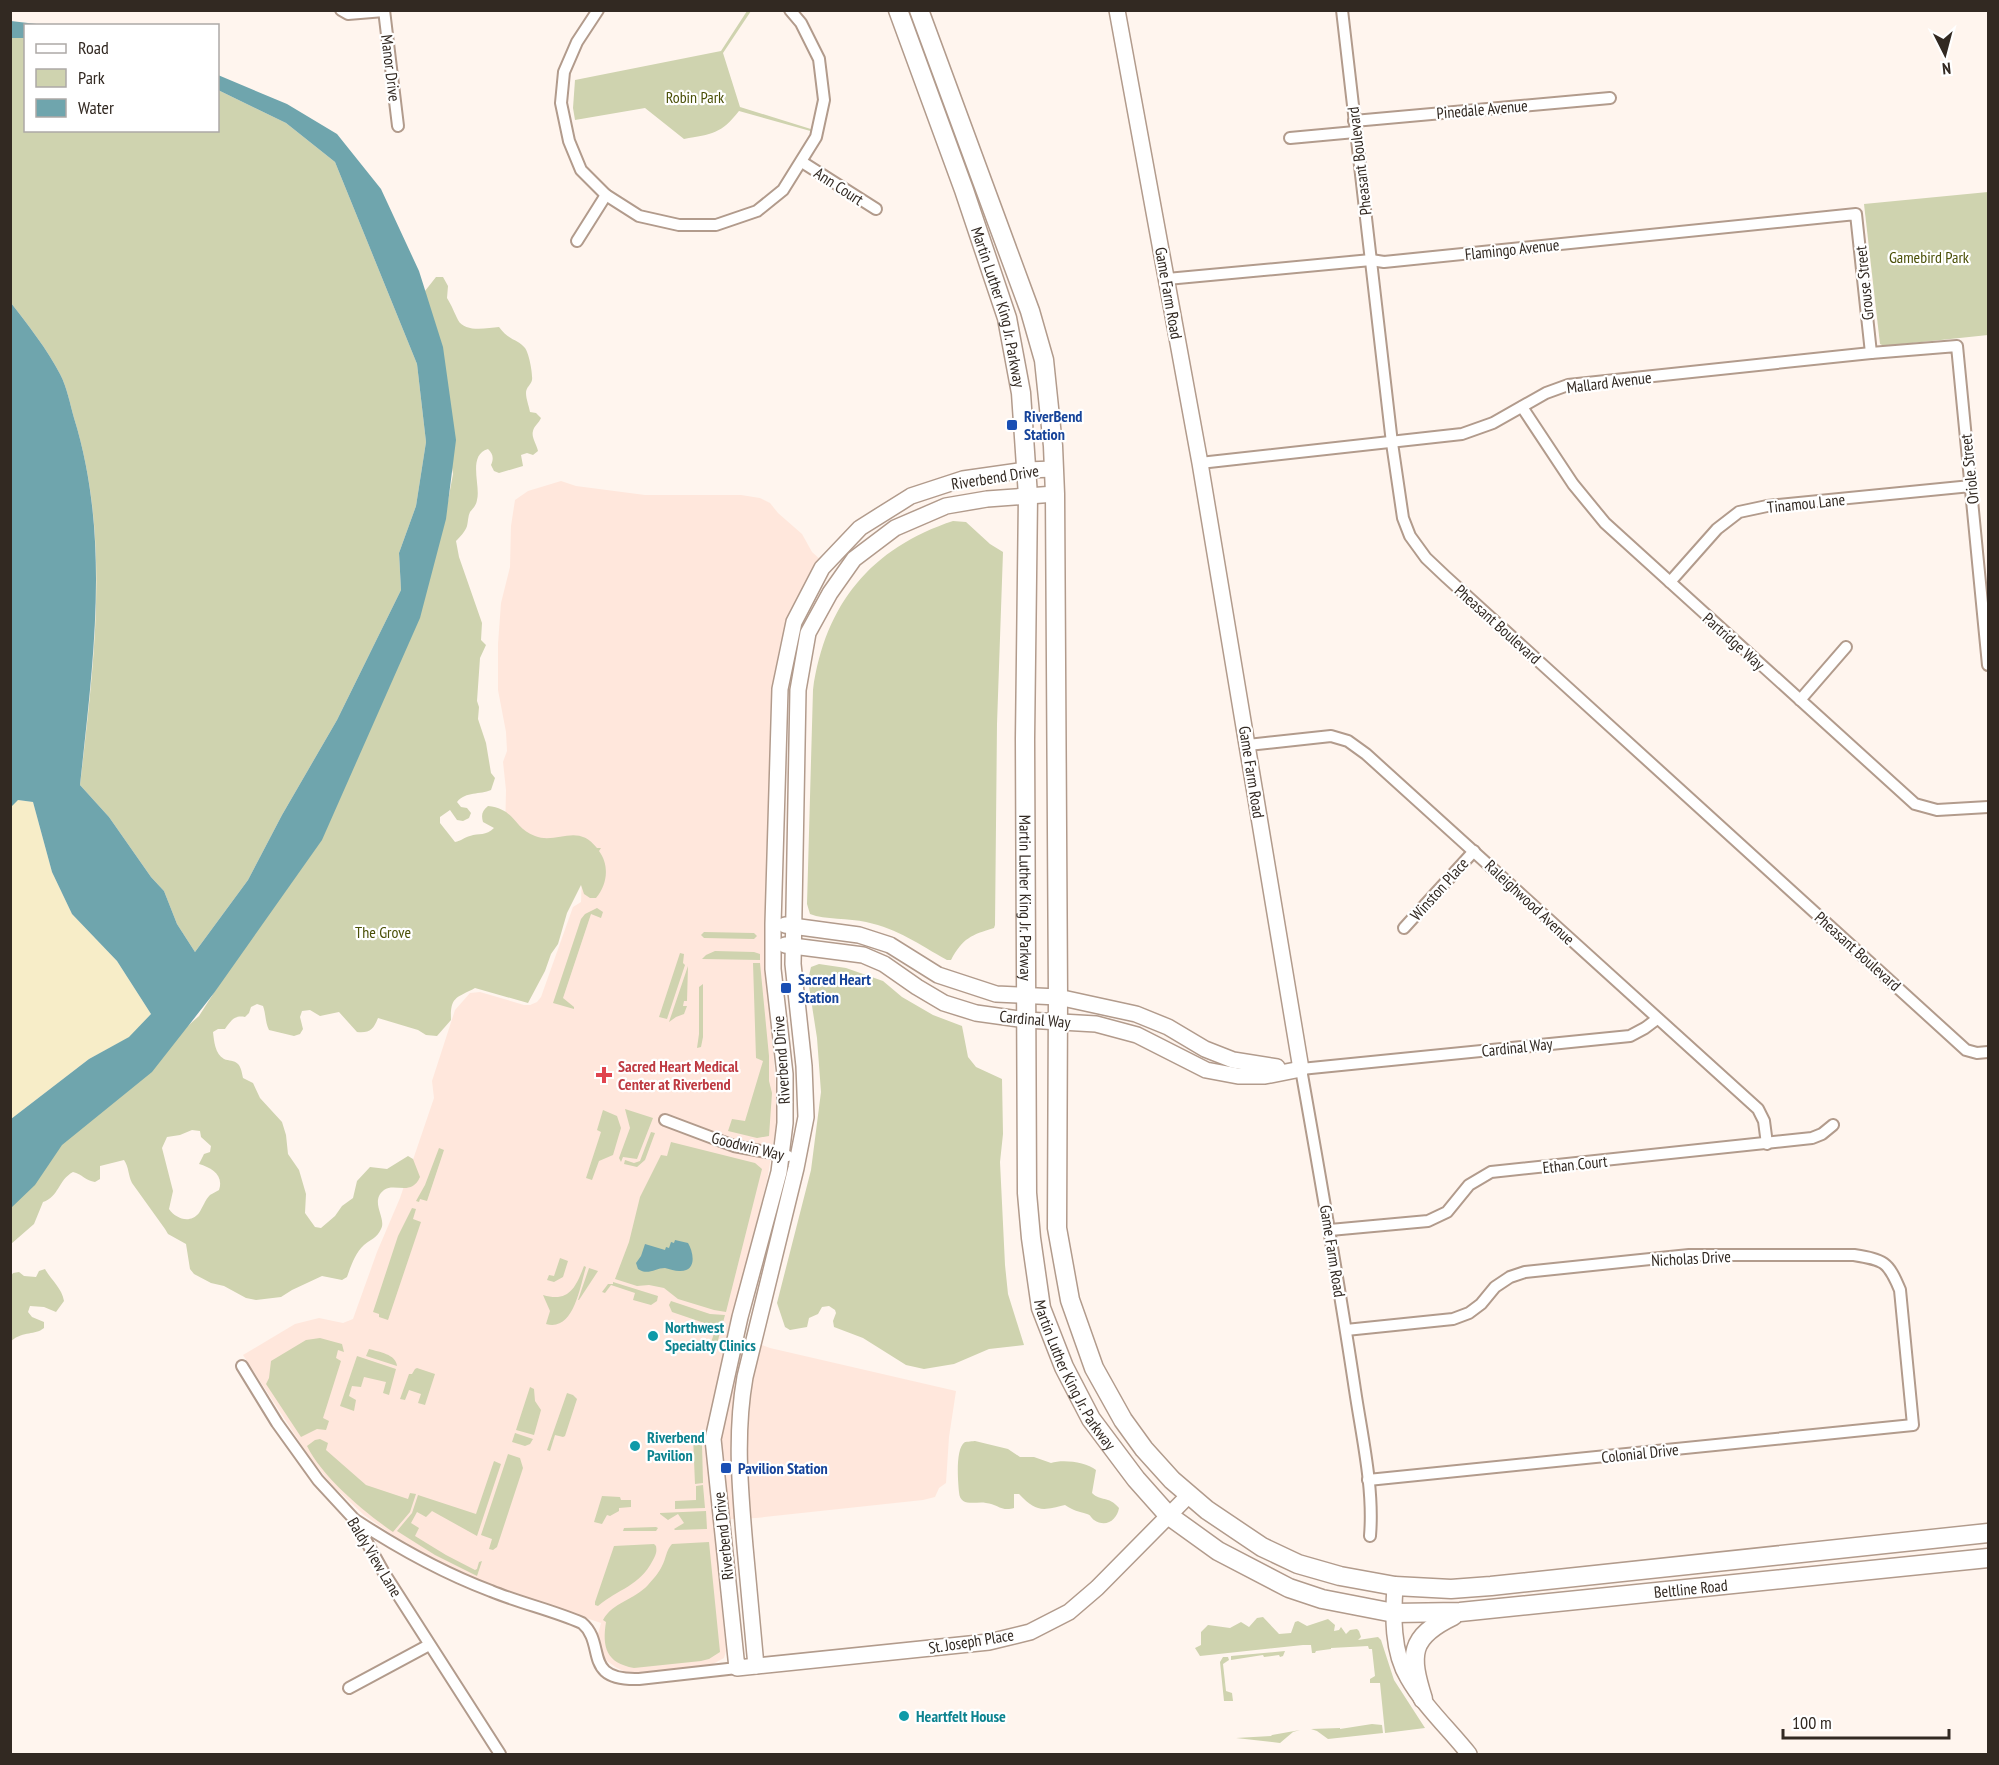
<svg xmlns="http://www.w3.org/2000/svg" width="1999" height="1765" viewBox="0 0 1999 1765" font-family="'PT Sans Narrow',sans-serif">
<rect width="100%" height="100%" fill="#fff5ee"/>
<polygon fill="#ffe7dc" points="561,481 576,486 645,495 741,495 760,498 770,503 778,513 802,534 812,552 822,561 790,616 780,645 774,676 766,962 778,1114 767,1181 728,1332 770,1348 956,1391 949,1437 946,1483 939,1488 935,1497 923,1500 756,1518 713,1520 726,1651 724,1658 711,1665 641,1672 628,1673 617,1668 607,1661 599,1645 598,1634 601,1623 470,1579 441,1564 391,1534 364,1515 332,1485 308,1455 243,1355 295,1324 319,1318 343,1323 353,1319 377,1252 400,1198 434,1098 432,1081 455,1010 470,993 480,992 524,1005 530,1005 537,1002 541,997 573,907 581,902 583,846 505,837 506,790 503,762 507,751 506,732 498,690 498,644 501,603 510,567 511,526 515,500 528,491"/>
<g fill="#cfd3af" fill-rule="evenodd">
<path d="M 747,11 L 751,11 L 723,53 L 740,107 L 814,130 L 814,132 L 739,111 C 721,134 712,134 684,139 L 645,108 L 575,120 L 573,108 L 575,80 L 721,51 Z"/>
<path d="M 11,38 L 25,38 L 26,130 L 218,130 L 218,90 L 286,123 L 335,162 L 417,364 L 426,442 L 416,506 L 399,553 L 401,590 L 337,720 L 282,815 L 248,880 L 195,952 L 177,924 L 164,891 L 151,877 L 109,817 L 80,785 C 94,664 111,537 74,418 C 70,404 67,387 60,374 C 47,349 28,325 11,303 Z"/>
<polygon points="1988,192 1988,335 1884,346 1880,344 1864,204"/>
<path d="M 436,277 L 443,277 L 448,286 L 447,298 C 452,306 454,312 458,320 C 465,333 487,328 499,327 C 509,341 518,339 525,348 C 529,353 533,374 532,380 C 531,385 526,387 526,393 C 526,399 529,406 530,412 L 536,413 L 541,418 C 539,423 534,426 533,431 C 531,437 537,445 538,451 L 533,455 L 527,453 L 521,455 L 523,466 L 499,473 L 494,471 L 491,465 C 494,458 493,454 488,449 C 467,455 481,486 477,500 C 476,506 473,508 470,512 C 468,516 468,522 467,526 C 465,532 460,537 456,541 L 459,557 L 482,623 L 481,640 L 486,645 L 480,658 L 477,701 L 479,707 L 478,719 L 486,743 L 491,773 L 495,778 L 491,790 C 480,795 466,791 457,802 L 461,807 L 467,808 L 471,813 L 469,818 L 463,821 L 457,820 L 450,810 L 440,817 L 440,823 L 455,842 C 461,841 465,837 470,836 C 479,833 486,836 494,828 L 483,822 C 481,815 482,811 488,806 C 516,809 513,828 535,836 C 557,845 577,822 597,848 L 601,848 L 599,851 C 610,866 607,885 596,898 L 590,898 L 584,894 L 581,885 L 567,913 L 558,944 L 551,954 L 545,971 L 528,1003 L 475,988 C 457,998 450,996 451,1020 L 437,1036 L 426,1035 L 418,1030 L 378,1018 C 373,1030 370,1033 357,1032 L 339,1012 L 320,1016 L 310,1010 L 302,1011 L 300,1017 L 303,1029 L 300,1034 L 294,1036 L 269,1030 C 265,1022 266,1014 263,1006 L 257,1004 L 251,1007 L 249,1013 L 245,1017 C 234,1015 231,1021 225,1029 L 218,1029 L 213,1032 C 214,1041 215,1054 224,1059 C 229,1061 234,1060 238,1064 C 241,1067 242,1073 243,1078 L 253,1083 L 260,1098 L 282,1122 L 286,1135 L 288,1154 L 299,1170 L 306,1194 L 305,1213 L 315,1227 L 321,1228 L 335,1216 L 342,1206 L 353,1198 L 357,1181 L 370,1167 L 387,1169 L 408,1156 L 413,1159 L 420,1177 C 411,1197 395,1182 384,1190 C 369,1202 387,1218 381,1229 C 377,1238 371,1239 364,1245 C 355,1253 351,1266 347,1277 L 342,1280 L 322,1276 L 292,1290 L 281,1297 L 256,1300 L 246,1298 L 224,1286 L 211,1283 L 194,1274 L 190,1269 L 186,1244 L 168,1234 L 165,1229 L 132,1183 C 128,1175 129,1167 124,1160 L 100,1166 L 100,1179 L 95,1182 C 86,1181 82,1174 73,1172 C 58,1180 59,1197 43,1202 L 34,1224 L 11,1244 L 11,1204 L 48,1150 L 199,1016 L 217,988 L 445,512 L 448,501 L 453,474 L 425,291 ZM 192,1130 L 200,1131 L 201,1137 L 211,1146 L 210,1152 L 204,1154 L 199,1164 C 212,1168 224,1175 219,1190 C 216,1192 213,1193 210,1195 C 205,1200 203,1207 199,1213 C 190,1224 176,1219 169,1209 L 173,1191 L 162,1148 L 167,1137 L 180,1135 Z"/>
<path d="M 953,521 L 966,522 L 990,544 L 1003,552 L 997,724 L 995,925 L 994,928 C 971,935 963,938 951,960 L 947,960 C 918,944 899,929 866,922 C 849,918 825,920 810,914 L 807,904 L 813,690 C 825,604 871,548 953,521 Z"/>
<polygon points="597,908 603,912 601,918 591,914 563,998 574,1007 574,1009 553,1003 581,919 585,914"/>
<polygon points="704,932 754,933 757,936 754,939 704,938 701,935"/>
<polygon points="715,951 754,952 760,954 760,960 702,959 706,955"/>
<polygon points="680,953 684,954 683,963 685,965 667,1019 659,1017"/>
<polygon points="753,963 760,963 769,1056 769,1081 772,1093 769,1136 757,1138 728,1131 732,1119 745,1121 763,1061 756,1058"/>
<polygon points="819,964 846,968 883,981 902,997 933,1015 962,1026 968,1057 976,1067 1002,1079 1003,1134 1000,1162 1005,1265 1008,1294 1024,1345 989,1349 954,1364 924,1369 906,1365 863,1338 834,1327 833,1321 836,1313 835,1310 829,1306 822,1307 818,1314 809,1318 807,1327 790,1330 785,1327 777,1303 811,1170 821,1092 817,1038 808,980 811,967"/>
<polygon points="688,966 687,1001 684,1001 683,1006 687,1006 684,1014 676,1017 669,1022"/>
<polygon points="703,984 703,1037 701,1047 697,1048 699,1034 699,987"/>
<polygon points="625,1109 653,1118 637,1159 623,1157 621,1162 619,1158 630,1128"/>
<polygon points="603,1110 617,1116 621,1128 613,1155 599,1161 592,1180 586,1178 601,1132 597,1130"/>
<polygon points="651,1132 655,1133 645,1160 637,1167 624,1164 625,1160 634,1163 640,1161"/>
<polygon points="671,1142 755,1163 762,1169 726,1312 714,1310 678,1299 664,1288 649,1285 637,1286 615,1279 629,1242 640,1197 661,1155 667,1156"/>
<polygon points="439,1148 444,1150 427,1201 420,1199 419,1202 416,1201 425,1185"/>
<polygon points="412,1208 416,1209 413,1219 421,1222 388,1320 379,1317 379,1314 373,1312 398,1236"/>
<polygon points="560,1258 568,1261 563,1277 554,1282 547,1280 549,1275 554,1276"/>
<path d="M 584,1266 L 586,1267 C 580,1286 574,1332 546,1324 L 550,1311 L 543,1295 C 569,1303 576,1287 584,1266 Z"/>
<polygon points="589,1268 598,1271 579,1300 578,1300"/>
<path d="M 45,1269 C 51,1280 62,1288 64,1301 L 56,1312 L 44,1307 L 30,1306 L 28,1312 L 32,1317 L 44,1322 L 44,1328 C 34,1336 25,1330 11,1341 L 11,1276 L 13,1273 L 19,1272 L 24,1276 L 36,1277 L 39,1271 Z"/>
<polygon points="613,1282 658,1296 657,1301 651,1305 633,1300 635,1293 611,1285 605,1293 602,1292 608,1284 613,1284"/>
<polygon points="671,1301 710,1314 725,1315 715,1351 709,1349 716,1327 672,1312 669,1305"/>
<polygon points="320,1338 342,1344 344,1352 338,1350 336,1358 341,1361 323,1418 329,1421 326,1430 317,1429 301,1437 266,1384 269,1378 271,1361 306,1340"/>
<path d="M 369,1349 C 379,1352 396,1354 397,1366 L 366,1356 Z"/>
<polygon points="357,1356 396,1369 389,1395 383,1393 386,1382 364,1377 361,1387 352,1386 349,1396 356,1400 354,1411 340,1406"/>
<polygon points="417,1368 435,1374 425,1405 418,1403 421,1394 409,1390 405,1400 400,1399 409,1374 412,1374 415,1369"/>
<polygon points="530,1387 534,1389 535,1401 541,1410 534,1435 516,1430"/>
<polygon points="567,1393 573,1395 577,1399 565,1436 563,1437 555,1435 550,1451 547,1450"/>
<polygon points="515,1433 533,1439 530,1444 525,1446 512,1442"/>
<polygon points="693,1436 700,1439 702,1443 703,1483 695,1484"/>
<path d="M 320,1439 L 328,1443 L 326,1450 L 366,1485 L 408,1499 L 410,1493 L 416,1494 L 410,1512 L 393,1532 C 364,1512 323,1478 307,1446 L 315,1440 Z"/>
<path d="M 975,1441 L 1008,1449 L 1020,1457 L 1034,1457 L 1051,1463 C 1063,1459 1086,1462 1096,1470 L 1092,1493 C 1101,1502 1108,1495 1119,1508 C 1117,1520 1106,1528 1094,1520 C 1091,1518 1091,1515 1087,1514 C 1078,1511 1074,1511 1065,1505 C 1042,1511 1036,1512 1019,1494 L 1014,1494 L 1014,1508 C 1002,1512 997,1504 986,1503 C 976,1501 960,1508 959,1492 C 958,1482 955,1448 965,1442 C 966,1442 974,1441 975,1441 Z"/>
<polygon points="508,1454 520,1458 523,1468 497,1547 493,1550 489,1549 492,1539 481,1535"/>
<polygon points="494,1461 501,1464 477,1536 432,1511 426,1517 417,1512 411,1523 419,1528 415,1536 446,1555 475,1570 477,1569 479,1562 482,1561 477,1576 435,1555 397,1531 412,1513 418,1495 476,1514"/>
<polygon points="703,1485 705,1508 675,1509 675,1501 696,1500 696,1486"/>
<polygon points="602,1496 620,1497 621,1500 631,1500 631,1507 619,1508 619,1511 610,1516 607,1515 602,1524 594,1522"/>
<polygon points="706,1511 707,1529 675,1530 674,1529 684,1523 678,1514 668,1520 660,1514 660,1513"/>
<polygon points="656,1527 658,1528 656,1531 623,1531 624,1528"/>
<path d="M 709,1542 L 720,1652 L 709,1659 L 701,1661 L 634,1668 C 606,1663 602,1647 606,1622 L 603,1620 C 613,1602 634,1600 648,1585 C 653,1579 659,1573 662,1566 C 666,1559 666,1550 672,1544 Z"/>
<path d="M 654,1544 L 656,1546 C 657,1552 656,1554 653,1560 C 640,1586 618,1589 598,1606 L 595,1605 L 595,1602 L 614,1546 Z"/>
<polygon points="1263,1617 1279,1634 1291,1633 1295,1622 1298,1621 1307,1626 1328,1619 1335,1625 1334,1631 1339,1630 1341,1627 1346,1634 1350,1630 1357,1629 1359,1631 1361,1637 1358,1640 1378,1637 1381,1640 1394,1680 1425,1728 1385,1733 1380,1683 1370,1683 1370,1679 1375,1676 1372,1649 1369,1649 1368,1646 1331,1648 1331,1649 1316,1651 1315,1653 1312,1653 1311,1645 1303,1645 1200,1656 1195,1648 1201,1645 1201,1632 1208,1625 1230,1628 1241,1622 1249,1627 1257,1618"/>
<polygon points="1285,1651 1283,1656 1280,1657 1279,1655 1264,1657 1263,1655 1231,1660 1231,1656"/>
<polygon points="1223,1657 1228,1657 1229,1660 1223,1664 1226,1691 1232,1693 1233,1701 1224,1701 1220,1662"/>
<polygon points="1372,1724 1382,1725 1383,1733 1328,1739 1317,1731 1311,1729 1340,1728 1340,1729"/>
<polygon points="1300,1730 1293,1732 1280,1743 1236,1738 1271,1736 1272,1735"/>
</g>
<polygon fill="#f7edc8" points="18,800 33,802 52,872 72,914 117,961 151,1014 130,1037 89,1059 11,1119 10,807"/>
<g fill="#6fa5ad">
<polygon points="10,21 11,21 45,25 26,26 25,38 11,38"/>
<path d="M 218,75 L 287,104 L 337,134 L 381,189 L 419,271 L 443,347 L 456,440 L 446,519 L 420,618 L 322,840 L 214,993 L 152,1072 L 62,1145 L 35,1185 L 11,1208 L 11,1119 L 89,1059 L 129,1037 L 151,1014 L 117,961 L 72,914 L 52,872 L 33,802 L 18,800 L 11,807 L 11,303 C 28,325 47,349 60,374 C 67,387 70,404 74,418 C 111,537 93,663 80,785 L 109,817 L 151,877 L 164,891 L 177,924 L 195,952 L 248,880 L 282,815 L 337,720 L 401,590 L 399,553 L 416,506 L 426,442 L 417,364 L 335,162 L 286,123 L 218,90 Z"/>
<path d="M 675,1240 L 688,1243 C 694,1253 697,1272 679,1271 C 675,1271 670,1269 665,1268 C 655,1268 648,1276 638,1269 L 636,1263 L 641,1256 L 645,1244 L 665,1250 L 666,1247 L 669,1248 L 671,1242 L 674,1243 Z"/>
</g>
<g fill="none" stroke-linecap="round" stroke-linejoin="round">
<defs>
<g id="street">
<polyline points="341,10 348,14 384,11"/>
<polyline points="384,10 398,126"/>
<polyline points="598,10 577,42 564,72 561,103 569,141 581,170 606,195 639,216 679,225 716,225 757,211 783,190 816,137 824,100 819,59 801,23 790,10"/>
<polyline points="1342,10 1392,443 1403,518 1410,536 1426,558 1445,576 1966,1050 1977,1053 1988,1052"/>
<polyline points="1354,121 1610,98"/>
<polyline points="1290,138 1355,132"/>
<polyline points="802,162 876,209"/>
<polyline points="577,241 606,195"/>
<polyline points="1167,279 1371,260 1384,262 1856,214 1871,353"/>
<polyline points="1522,407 1573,484 1605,523 1915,804 1937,810 1988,807"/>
<polyline points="1200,463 1462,434 1493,423 1546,393 1568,385 1871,353 1957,346 1988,665"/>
<polyline points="1670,582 1717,529 1739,512 1767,506 1971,486"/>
<polyline points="1800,700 1846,647"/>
<polyline points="1248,745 1331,736 1348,741 1366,754 1758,1109 1764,1121 1767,1144"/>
<polyline points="1404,928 1474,851"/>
<polyline points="665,1120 734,1146 788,1156"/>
<polyline points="1330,1230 1428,1221 1447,1212 1469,1185 1491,1172 1812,1138 1822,1134 1833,1125"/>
<path d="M 1346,1330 L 1453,1319 L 1469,1313 L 1481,1304 L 1495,1287 L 1510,1277 L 1525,1272 L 1689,1255 L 1854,1255 C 1884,1260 1888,1261 1900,1290 L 1913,1425 L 1368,1480"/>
<polyline points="242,1366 277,1423 318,1480 354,1519 384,1573 500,1754"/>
<path d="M 357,1521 C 400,1549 443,1573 491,1591 C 520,1603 552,1610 582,1623 C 607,1644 581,1681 639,1679 L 737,1668"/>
<path d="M 1370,1536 C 1374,1488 1362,1437 1355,1390 C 1339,1283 1320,1176 1301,1069 L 1630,1036 L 1645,1028 L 1657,1019"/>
<polyline points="349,1688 429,1645"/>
</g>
<g id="secondary">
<polyline points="1117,10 1200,463 1301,1069"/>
<polyline points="1054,469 1026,470 963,479 911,496 860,528 822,568 794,622 780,689 773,924 773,969 785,1074 785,1123 779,1172 740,1317 713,1439 737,1668 989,1642 1030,1632 1069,1612 1097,1588 1189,1495"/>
<polyline points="785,925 859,935 890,945 938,975 996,994 1058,997 1136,1014 1168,1027 1205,1049 1233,1060 1277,1067"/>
<polyline points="785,945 863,955 884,964 917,987 944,1003 976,1013 1026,1020 1096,1024 1137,1035 1206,1070 1238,1076 1265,1076 1301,1069"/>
<path d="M 1395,1586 C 1393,1615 1392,1652 1408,1678 C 1424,1706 1449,1729 1469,1754"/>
<path d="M 756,1666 C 752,1626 749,1587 745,1547 C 740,1489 735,1434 745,1377 L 796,1168 L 806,1117 L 804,1066 L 793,964 L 798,690 L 808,633 L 830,593 L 854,559 L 895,528 L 946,506 L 987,499 L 1055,494"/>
</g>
<g id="primary">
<path id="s1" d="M 898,10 L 964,190 L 1007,318 L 1021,393 L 1028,496 L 1025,739 L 1027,1193 L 1031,1238 L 1041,1308 L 1064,1367 L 1091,1419 L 1136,1479 L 1168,1515 L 1218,1551 L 1289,1588 L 1322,1599 L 1394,1613 L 1460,1612 L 1988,1558"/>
<polyline points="919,10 1030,311 1044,360 1053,446 1055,494 1058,997 1057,1228 1070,1300 1094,1368 1123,1420 1144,1449 1172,1480 1207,1510 1262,1547 1298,1564 1340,1576 1395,1586 1451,1589 1491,1586 1988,1533"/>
<path d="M 1423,1699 C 1409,1655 1409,1637 1453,1616"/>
</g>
</defs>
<use href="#street" stroke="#b29b8c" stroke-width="14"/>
<use href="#secondary" stroke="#b29b8c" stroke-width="18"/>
<use href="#primary" stroke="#b29b8c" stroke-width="21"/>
<use href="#street" stroke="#fff" stroke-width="10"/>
<use href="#secondary" stroke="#fff" stroke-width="15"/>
<use href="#primary" stroke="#fff" stroke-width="18"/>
</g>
<g fill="#1a4fb4" stroke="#fff" stroke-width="2">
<rect x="1006" y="419" width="12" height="12" rx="3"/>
<rect x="780" y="982" width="12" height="12" rx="3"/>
<rect x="720" y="1462" width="12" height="12" rx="3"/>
</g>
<path fill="#e0444e" stroke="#fff" stroke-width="2" d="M601 1066h6v6h6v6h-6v6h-6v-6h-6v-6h6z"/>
<g fill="#0f9aa8" stroke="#fff" stroke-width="2">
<circle cx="653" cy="1336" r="6"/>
<circle cx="635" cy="1446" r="6"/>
<circle cx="904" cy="1716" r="6"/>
</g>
<g text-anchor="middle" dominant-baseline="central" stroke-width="4.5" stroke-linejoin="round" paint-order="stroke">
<g font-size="16" fill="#322922" stroke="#fff">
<text transform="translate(391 68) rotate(83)">Manor Drive</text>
<text transform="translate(1482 109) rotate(-5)">Pinedale Avenue</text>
<text transform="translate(1359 161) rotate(-97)">Pheasant Boulevard</text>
<text transform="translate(839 186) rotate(33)">Ann Court</text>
<text transform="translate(1512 249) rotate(-6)">Flamingo Avenue</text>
<text transform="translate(1864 283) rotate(-96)">Grouse Street</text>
<text transform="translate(1169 293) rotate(80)">Game Farm Road</text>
<text stroke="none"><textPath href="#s1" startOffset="314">Martin Luther King Jr. Parkway</textPath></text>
<text transform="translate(1609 382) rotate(-7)">Mallard Avenue</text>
<text transform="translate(1969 469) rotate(-96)">Oriole Street</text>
<text transform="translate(995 477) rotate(-9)">Riverbend Drive</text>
<text transform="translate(1806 503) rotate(-6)">Tinamou Lane</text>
<text transform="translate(1498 624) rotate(42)">Pheasant Boulevard</text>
<text transform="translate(1734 641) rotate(42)">Partridge Way</text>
<text transform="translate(1252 772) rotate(81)">Game Farm Road</text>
<text transform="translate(1439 889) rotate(-48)">Winston Place</text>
<text stroke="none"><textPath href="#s1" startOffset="908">Martin Luther King Jr. Parkway</textPath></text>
<text transform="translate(1530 902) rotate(43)">Raleighwood Avenue</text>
<text transform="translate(1858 951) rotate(42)">Pheasant Boulevard</text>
<text transform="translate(1035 1019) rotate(5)">Cardinal Way</text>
<text transform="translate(1517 1047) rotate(-6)">Cardinal Way</text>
<text transform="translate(781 1060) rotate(-94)">Riverbend Drive</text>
<text transform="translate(748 1146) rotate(14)">Goodwin Way</text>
<text transform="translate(1575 1164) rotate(-6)">Ethan Court</text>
<text transform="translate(1333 1251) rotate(81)">Game Farm Road</text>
<text transform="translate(1691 1258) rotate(-3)">Nicholas Drive</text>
<text stroke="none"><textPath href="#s1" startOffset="1394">Martin Luther King Jr. Parkway</textPath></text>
<text transform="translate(1640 1453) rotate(-6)">Colonial Drive</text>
<text transform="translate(723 1536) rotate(-96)">Riverbend Drive</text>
<text transform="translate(375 1557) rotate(59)">Baldy View Lane</text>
<text stroke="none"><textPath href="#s1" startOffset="2112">Beltline Road</textPath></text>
<text transform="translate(971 1641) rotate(-9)">St. Joseph Place</text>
</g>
<g font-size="16" fill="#4a4f07" stroke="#fff">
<text x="695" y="97">Robin Park</text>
<text x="1929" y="257">Gamebird Park</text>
<text x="383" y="932">The Grove</text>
</g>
<g font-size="16" font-weight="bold" fill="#164399" stroke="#fff" text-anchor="start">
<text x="1024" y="416">RiverBend<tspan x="1024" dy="18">Station</tspan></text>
<text x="798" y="979">Sacred Heart<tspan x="798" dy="18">Station</tspan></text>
<text x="738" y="1468">Pavilion Station</text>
</g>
<g font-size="16" font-weight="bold" fill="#be3a42" stroke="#fff" text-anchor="start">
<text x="618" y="1066">Sacred Heart Medical<tspan x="618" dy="18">Center at Riverbend</tspan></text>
</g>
<g font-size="16" font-weight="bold" fill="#0d838f" stroke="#fff" text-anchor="start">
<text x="665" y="1327">Northwest<tspan x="665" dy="18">Specialty Clinics</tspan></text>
<text x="647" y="1437">Riverbend<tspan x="647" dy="18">Pavilion</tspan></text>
<text x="916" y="1716">Heartfelt House</text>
</g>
</g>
<rect width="1999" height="1765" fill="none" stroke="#322922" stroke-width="24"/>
<rect x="24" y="24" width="195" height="108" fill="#ffffff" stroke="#ada9a7" stroke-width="1.5"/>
<rect x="36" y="44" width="30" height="9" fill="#ffffff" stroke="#ada9a7" stroke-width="1.5"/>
<text x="78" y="54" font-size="18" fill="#322922">Road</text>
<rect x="36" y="69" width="30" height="18" fill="#cfd3af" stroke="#ada9a7" stroke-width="1.5"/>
<text x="78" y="84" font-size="18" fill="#322922">Park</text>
<rect x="36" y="99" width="30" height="18" fill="#6fa5ad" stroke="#ada9a7" stroke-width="1.5"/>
<text x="78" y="114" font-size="18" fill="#322922">Water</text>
<g transform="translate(1945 54) rotate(174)" stroke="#ffffff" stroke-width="4.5" paint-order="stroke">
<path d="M0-4.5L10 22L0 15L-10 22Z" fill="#322922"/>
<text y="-9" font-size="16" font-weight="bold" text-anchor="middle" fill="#322922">N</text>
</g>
<path d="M1783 1729v9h166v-9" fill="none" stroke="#322922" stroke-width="3"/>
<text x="1792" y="1729" font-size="18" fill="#322922" stroke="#ffffff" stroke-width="4.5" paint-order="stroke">100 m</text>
</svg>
